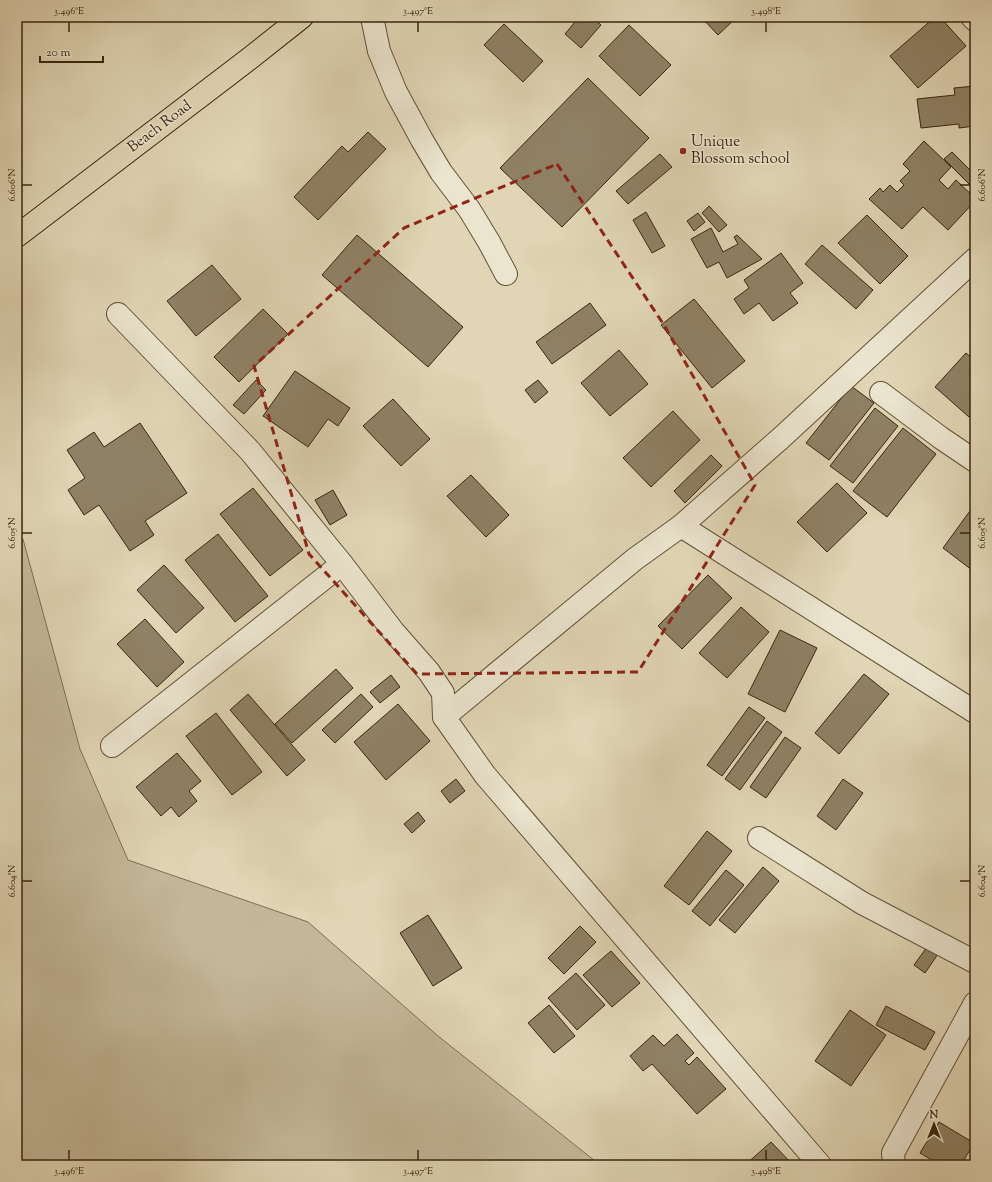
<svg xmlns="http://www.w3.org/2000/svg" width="992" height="1182" viewBox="0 0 992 1182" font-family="'Sorts Mill Goudy',serif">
<rect width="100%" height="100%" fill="#e0d5b4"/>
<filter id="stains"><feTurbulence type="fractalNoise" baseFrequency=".005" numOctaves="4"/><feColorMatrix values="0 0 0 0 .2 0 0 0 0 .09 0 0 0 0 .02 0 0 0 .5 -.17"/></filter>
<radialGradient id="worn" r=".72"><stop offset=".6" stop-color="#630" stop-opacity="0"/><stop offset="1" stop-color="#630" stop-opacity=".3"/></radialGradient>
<polygon fill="#c3b798" stroke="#7e6e54" points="17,533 23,539 80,749 128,860 308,922 438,1036 600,1165 17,1165"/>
<g fill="#8f8165" stroke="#38260f">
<polygon points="579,17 592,17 601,25 581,48 565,34"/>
<polygon points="701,17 737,17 718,35"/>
<polygon points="935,17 940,17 966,46 918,88 890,56"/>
<polygon points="504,24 543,61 523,82 484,45"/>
<polygon points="629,25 671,65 640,96 599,56"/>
<polygon points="588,78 649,138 562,227 500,168"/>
<polygon points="975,86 975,126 959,128 959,124 921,128 917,99 955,95 954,88"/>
<polygon points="368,132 386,149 318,220 294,197 342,146 348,152"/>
<polygon points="924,141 951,167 939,180 948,189 956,180 975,198 975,201 948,230 923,207 902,229 869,199 880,188 883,192 890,185 897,192 904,185 900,181 910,171 903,164"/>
<polygon points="952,152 975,175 975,190 944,159"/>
<polygon points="660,154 672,167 628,204 616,191"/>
<polygon points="709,206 727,225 719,232 702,213"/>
<polygon points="646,212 665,246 652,253 633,220"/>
<polygon points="698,213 705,222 694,231 687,221"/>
<polygon points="867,215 908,256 880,284 838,243"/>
<polygon points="711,228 723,252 738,244 734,237 737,235 762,259 727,278 719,262 707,268 691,239"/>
<polygon points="357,235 463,327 428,367 322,275"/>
<polygon points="822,245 873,290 856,309 805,264"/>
<polygon points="781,253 803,283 790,293 798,303 773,321 759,303 744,314 734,299 749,288 744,280"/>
<polygon points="212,265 241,299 196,336 167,301"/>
<polygon points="694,299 745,361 712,388 661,325"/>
<polygon points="590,303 606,325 552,364 536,342"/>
<polygon points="263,309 288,334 239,382 214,357"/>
<polygon points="619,350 648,384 610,416 581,383"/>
<polygon points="966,353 975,361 975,410 969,417 935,387"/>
<polygon points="295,371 350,408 338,426 328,419 308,447 263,416"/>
<polygon points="256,380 266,390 244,414 233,405"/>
<polygon points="538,380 548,392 535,403 525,390"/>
<polygon points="851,386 874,403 829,460 806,443"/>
<polygon points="393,399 430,439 401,466 363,426"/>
<polygon points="875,408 898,426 853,483 830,466"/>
<polygon points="673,411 700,440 651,487 623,458"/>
<polygon points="140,423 187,493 145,521 154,535 130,551 99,505 84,515 68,490 85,478 67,450 94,432 104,447"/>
<polygon points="903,428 936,454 887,517 853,491"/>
<polygon points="711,455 722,466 685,503 674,491"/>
<polygon points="471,475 509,515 486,537 447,496"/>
<polygon points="837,483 867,513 827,552 797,522"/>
<polygon points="253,488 303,550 270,576 220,514"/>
<polygon points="333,490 347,515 330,525 315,500"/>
<polygon points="975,504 975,567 972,570 943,548"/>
<polygon points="218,534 268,596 235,622 185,560"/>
<polygon points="164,565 204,608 176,633 137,590"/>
<polygon points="708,575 732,598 682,649 658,626"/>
<polygon points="741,607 769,632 727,678 699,653"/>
<polygon points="145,619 184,662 157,687 117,644"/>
<polygon points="780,630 817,648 785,712 748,694"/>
<polygon points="336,669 353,688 292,743 275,724"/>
<polygon points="864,674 889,694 839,754 815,733"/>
<polygon points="391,675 400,687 380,703 370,692"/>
<polygon points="248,694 305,760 287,776 230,710"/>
<polygon points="361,694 373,707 335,743 322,730"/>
<polygon points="398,704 430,741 386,780 354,742"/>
<polygon points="749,707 765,718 722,776 707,765"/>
<polygon points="216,713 262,772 232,795 186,736"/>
<polygon points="767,721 782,732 740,790 725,779"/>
<polygon points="785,737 801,748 766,798 750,787"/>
<polygon points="177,753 201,781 189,791 197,801 179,817 171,807 161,816 136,787"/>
<polygon points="456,779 465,791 450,803 441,791"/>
<polygon points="843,779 863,793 836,830 817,816"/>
<polygon points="418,812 425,821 412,833 404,824"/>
<polygon points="707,831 732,851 689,905 664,886"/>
<polygon points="763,867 779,881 735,933 719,920"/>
<polygon points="726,870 744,885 710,926 692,911"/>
<polygon points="428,915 462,968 433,986 400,933"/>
<polygon points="580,926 596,942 564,974 548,958"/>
<polygon points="927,947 938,954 925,973 914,965"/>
<polygon points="611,951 640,983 612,1007 583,975"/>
<polygon points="576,973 605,1005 577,1030 548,998"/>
<polygon points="549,1005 575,1036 554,1053 528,1023"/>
<polygon points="886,1006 935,1032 925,1050 876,1025"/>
<polygon points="850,1010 886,1035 851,1086 815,1061"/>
<polygon points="677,1034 694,1053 685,1061 689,1065 697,1057 726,1089 697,1114 652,1064 643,1071 630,1056 653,1035 664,1046"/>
<polygon points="939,1122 974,1143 961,1165 940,1165 920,1153"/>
<polygon points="771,1142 793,1165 745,1165"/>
</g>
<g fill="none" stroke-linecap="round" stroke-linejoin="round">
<defs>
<g id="minor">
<polyline points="372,17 379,51 396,92 422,140 441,172 469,209 489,242 506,274"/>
<polyline points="972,17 975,20"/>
<polyline points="118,314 250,451 342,564 393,631 429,672 443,693 444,717 485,775 820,1165"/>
<polyline points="881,393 941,438 975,461"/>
<polyline points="681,526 975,712"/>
<polyline points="444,717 635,559 681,526 781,438 975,259"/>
<polyline points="112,746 342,564"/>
<polyline points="759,838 862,903 975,962"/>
<polyline points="894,1165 893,1153 975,1003"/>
</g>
<polyline id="major" points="17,236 249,59 302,17"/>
</defs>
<use href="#minor" stroke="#625238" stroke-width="24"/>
<use href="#major" stroke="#38260f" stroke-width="24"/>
<use href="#minor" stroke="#ebe4ce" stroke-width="22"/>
<use href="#major" stroke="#e0d5b4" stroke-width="22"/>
</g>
<path fill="none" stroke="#8f2418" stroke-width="3" stroke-dasharray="8 5" stroke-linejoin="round" d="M 557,164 L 664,325 L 755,485 L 638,672 L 417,674 L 309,554 L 254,366 L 404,228 Z"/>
<path fill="none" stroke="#38260f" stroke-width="1.5" d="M 69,22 L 69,32M 418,22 L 418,32M 766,22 L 766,32M 22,185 L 32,185M 960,185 L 970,185M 22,533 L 32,533M 960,533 L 970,533M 22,881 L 32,881M 960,881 L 970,881M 69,1150 L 69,1160M 418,1150 L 418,1160M 766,1150 L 766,1160"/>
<circle fill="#8f2418" stroke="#ebe4ce" stroke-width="1.5" cx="683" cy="151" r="4"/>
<g text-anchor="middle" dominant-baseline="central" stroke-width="3" stroke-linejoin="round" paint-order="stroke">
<g font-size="15" fill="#38260f" stroke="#ebe4ce">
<text transform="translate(160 127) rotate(-37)">Beach Road</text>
</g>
<g font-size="15" fill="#38260f" stroke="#ebe4ce" text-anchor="start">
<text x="691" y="142">Unique<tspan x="691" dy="17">Blossom school</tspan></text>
</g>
</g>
<rect width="992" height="1182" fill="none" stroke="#e0d5b4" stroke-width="44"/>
<g transform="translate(934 1124)" stroke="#ebe4ce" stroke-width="3" paint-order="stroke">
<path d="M0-3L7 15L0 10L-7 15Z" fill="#38260f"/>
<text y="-6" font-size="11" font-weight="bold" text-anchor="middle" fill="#38260f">N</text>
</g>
<path d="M40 56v6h63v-6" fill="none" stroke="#38260f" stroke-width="2"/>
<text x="46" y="56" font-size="12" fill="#38260f" stroke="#ebe4ce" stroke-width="3" paint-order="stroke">20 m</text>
<rect x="22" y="22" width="948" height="1138" fill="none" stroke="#38260f" stroke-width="1.5"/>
<g font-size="10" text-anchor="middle" fill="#38260f">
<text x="69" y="14">3.496°E</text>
<text x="418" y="14">3.497°E</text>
<text x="766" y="14">3.498°E</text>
<text transform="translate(11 185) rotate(-90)" y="4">6.606°N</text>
<text transform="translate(981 185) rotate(-90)" y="4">6.606°N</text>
<text transform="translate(11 533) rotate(-90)" y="4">6.605°N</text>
<text transform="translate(981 533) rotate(-90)" y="4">6.605°N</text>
<text transform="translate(11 881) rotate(-90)" y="4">6.604°N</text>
<text transform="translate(981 881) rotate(-90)" y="4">6.604°N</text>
<text x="69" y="1174">3.496°E</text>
<text x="418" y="1174">3.497°E</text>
<text x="766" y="1174">3.498°E</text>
</g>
<rect width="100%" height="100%" filter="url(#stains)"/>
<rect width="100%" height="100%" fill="url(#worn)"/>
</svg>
